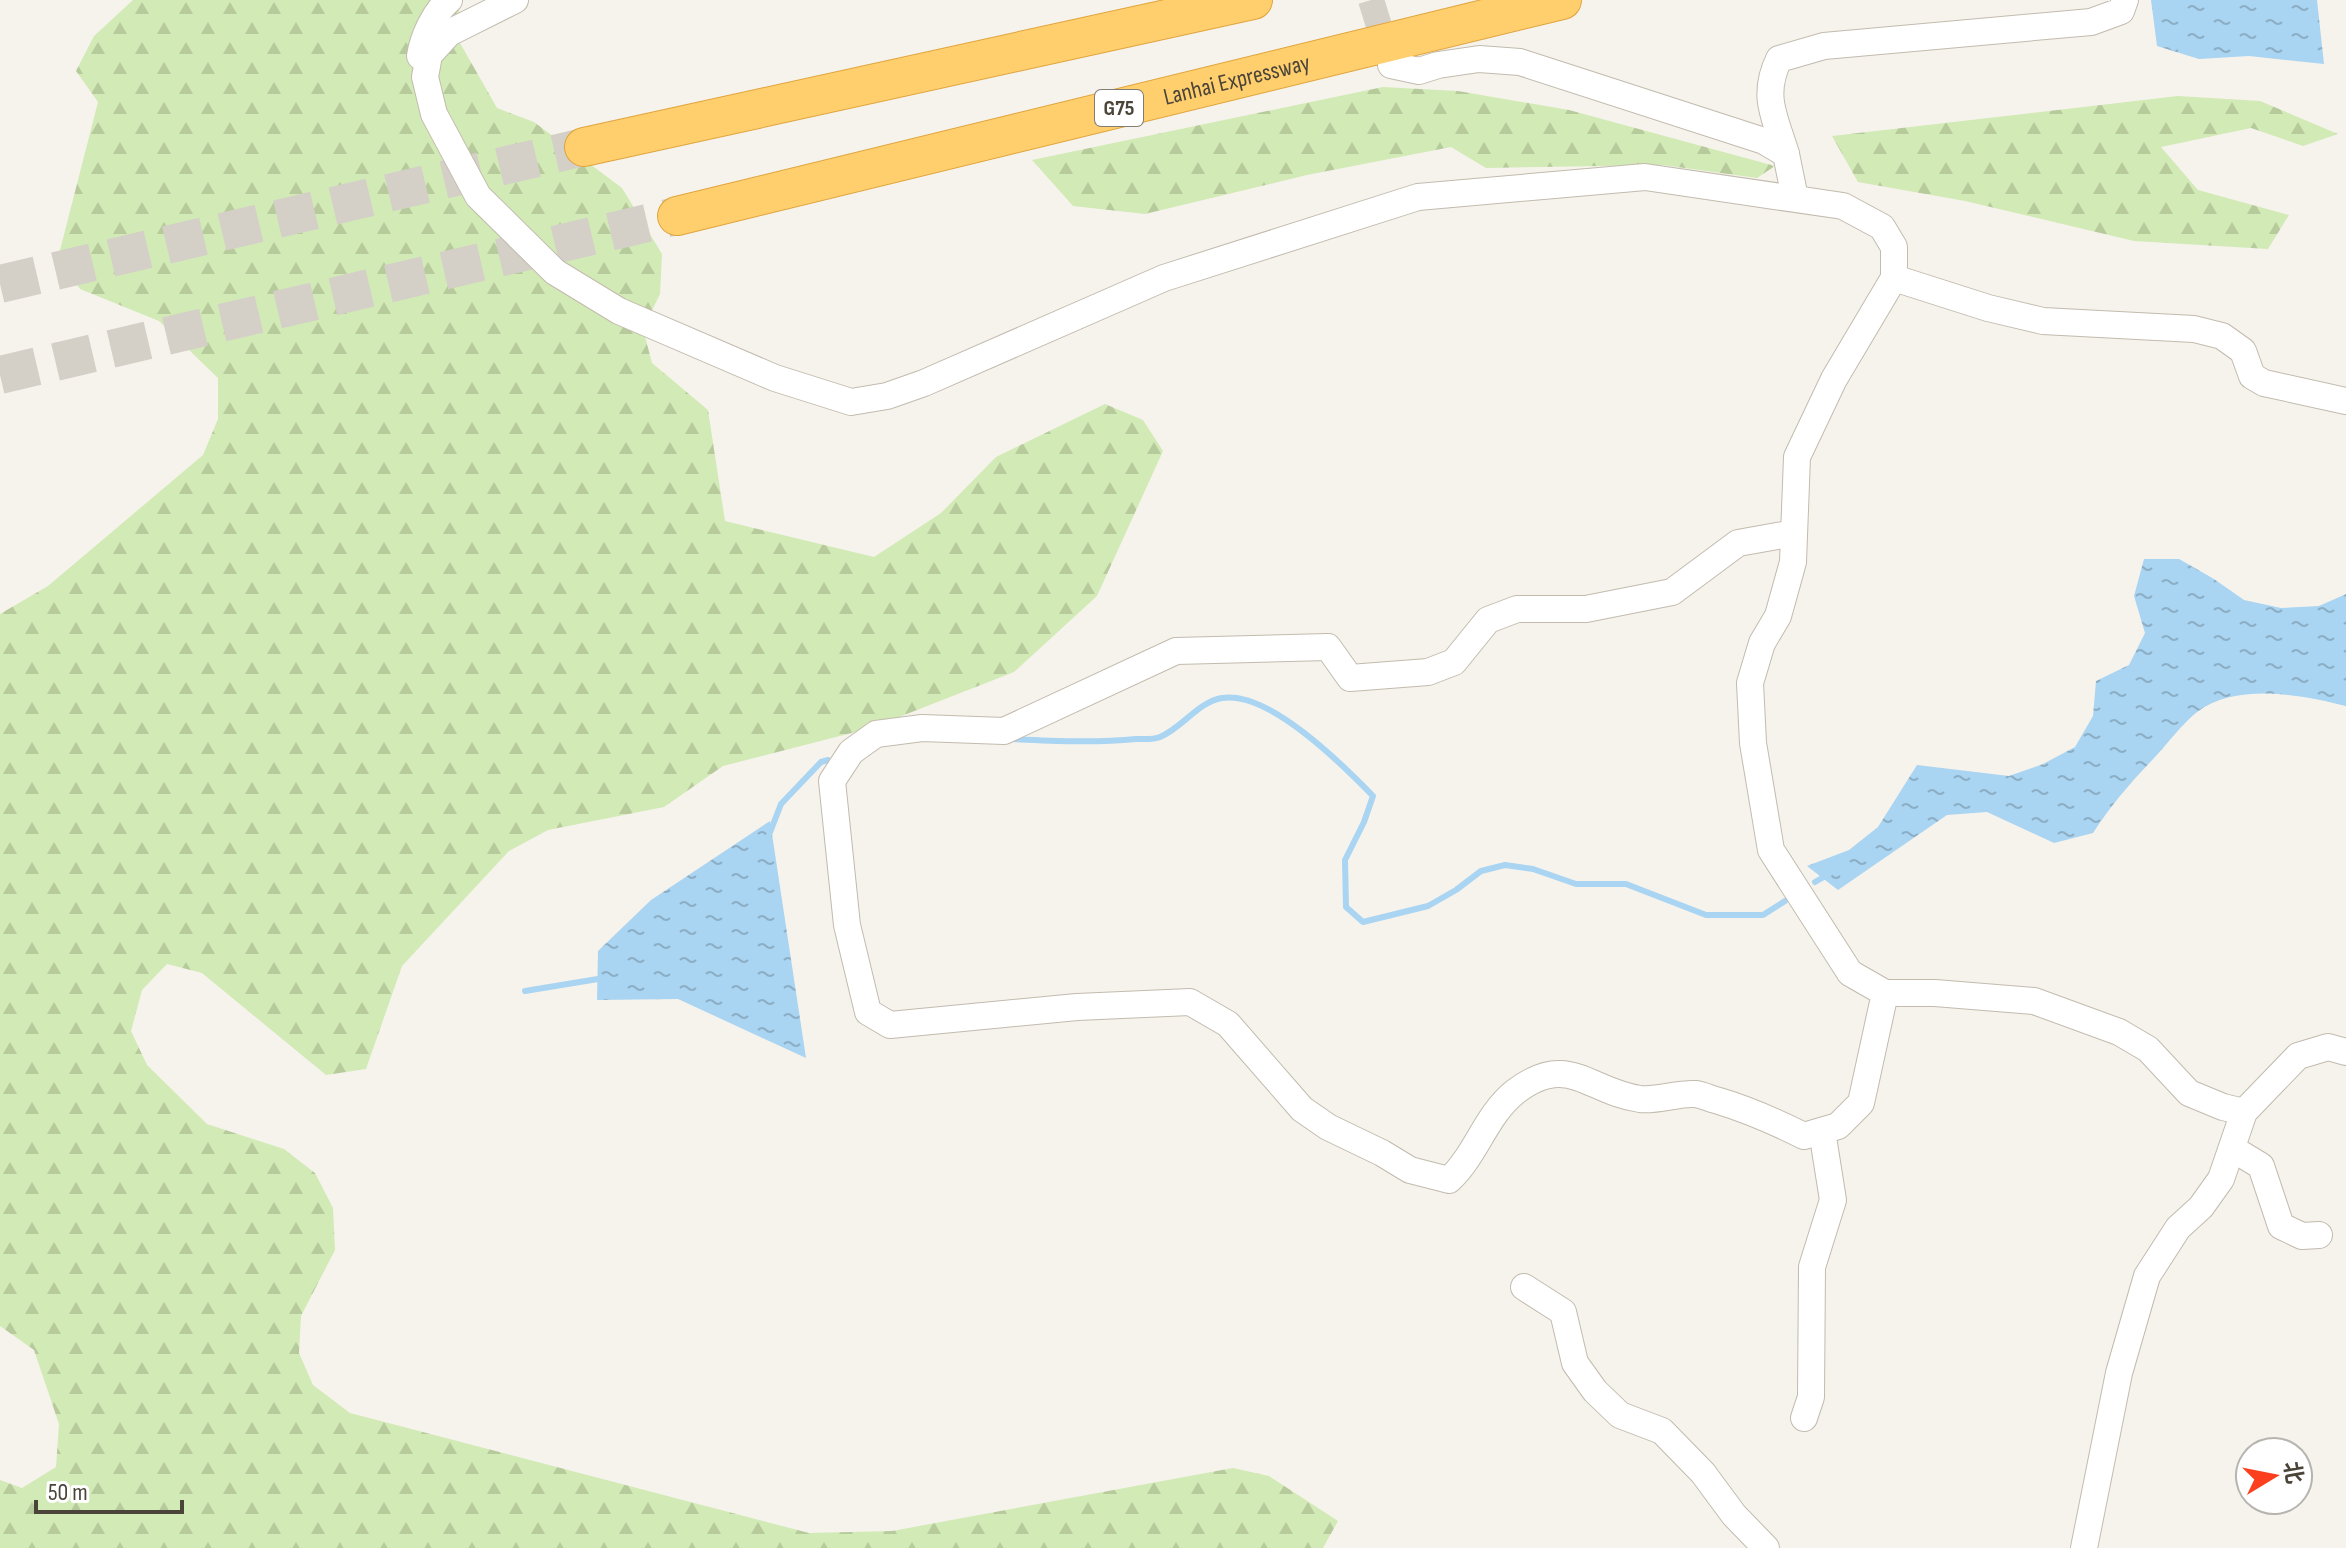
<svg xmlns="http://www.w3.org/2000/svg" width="2346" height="1548" viewBox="0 0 2346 1548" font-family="'Sofia Sans Condensed','Noto Sans SC',sans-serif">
<defs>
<pattern id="forest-firs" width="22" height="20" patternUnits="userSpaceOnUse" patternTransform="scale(2)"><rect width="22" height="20" fill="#d2eab5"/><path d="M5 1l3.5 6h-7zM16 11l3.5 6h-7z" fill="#b6ca9c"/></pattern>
<pattern id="water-ripples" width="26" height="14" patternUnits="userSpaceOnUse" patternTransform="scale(2)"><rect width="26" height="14" fill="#a9d4f2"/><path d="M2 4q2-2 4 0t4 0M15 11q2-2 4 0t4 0" fill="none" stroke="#8caec5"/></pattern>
</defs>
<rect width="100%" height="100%" fill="#f6f3ec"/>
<g fill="url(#forest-firs)">
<polygon points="133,0 459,0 460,43 497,108 534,122 622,188 662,254 660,294 643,329 652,363 708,410 725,521 874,557 941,513 996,457 1105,404 1143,420 1163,451 1097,596 1014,672 871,728 723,766 664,807 548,830 509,851 402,966 366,1069 326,1075 202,973 167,964 142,990 131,1031 147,1065 207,1124 284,1149 315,1173 333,1208 335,1250 301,1316 299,1353 313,1385 350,1413 809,1533 892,1531 1233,1468 1269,1476 1338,1521 1323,1548 0,1548 0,1480 22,1488 56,1467 59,1424 34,1350 0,1326 0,614 48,586 203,455 218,419 218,378 159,321 80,289 58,258 98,102 76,71 94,36"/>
<polygon points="1383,87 1458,91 1569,110 1775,166 1757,178 1663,165 1486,168 1451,147 1307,175 1145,214 1073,206 1032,160"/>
<polygon points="2178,96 2260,101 2338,134 2303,146 2251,128 2161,147 2198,190 2289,215 2268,249 2134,241 1965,201 1858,182 1832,136"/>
</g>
<g fill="url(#water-ripples)">
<polygon points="2151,0 2317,0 2324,64 2249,56 2199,59 2157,46"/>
<path d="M 2144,559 L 2179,559 L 2214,579 L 2244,600 L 2281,608 L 2319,606 L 2346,594 L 2346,706 C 2302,695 2237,682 2197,712 C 2182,724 2168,743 2155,757 C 2132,781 2111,805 2093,833 L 2054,843 L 1987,812 L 1947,815 L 1838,890 L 1807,866 L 1849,850 L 1878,827 L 1917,765 L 2009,776 L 2043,764 L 2075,747 L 2093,716 L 2096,681 L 2129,665 L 2145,633 L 2134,596 Z"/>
<polygon points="770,821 806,1058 678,999 597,1000 598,951 651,900"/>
</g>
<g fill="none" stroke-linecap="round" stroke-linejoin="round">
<g stroke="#a9d4f2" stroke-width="6">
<path d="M 1012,739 C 1054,741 1095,743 1136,739 C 1143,739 1153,740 1160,737 C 1182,728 1198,702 1222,698 C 1268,690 1343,765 1373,796 L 1364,822 L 1345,860 L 1346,907 L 1363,922 L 1428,906 L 1456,890 L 1481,871 L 1505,865 L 1533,869 L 1576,884 L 1626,884 L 1706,915 L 1763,915 L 1785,901"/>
<polyline points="769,835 781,804 821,762 828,760"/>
<polyline points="1815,882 1829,874"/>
<polyline points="525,991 604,978"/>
</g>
<polyline stroke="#d4d0c8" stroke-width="26" stroke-dasharray="26 13" stroke-linecap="butt" points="1371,0 1389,58"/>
<g stroke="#d4d0c8" stroke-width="38" stroke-dasharray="38 19" stroke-linecap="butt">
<polyline points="0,284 584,147"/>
<polyline points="0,375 677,216"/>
</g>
<defs>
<g id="minor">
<polyline points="515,0 449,33 429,55 425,77 434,114 478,196 555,272 619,311 775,378 851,402 887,396 924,383 1164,278 1418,197 1645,177 1843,206 1882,227 1894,247 1894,278 1834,379 1797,457 1793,562 1778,616 1762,643 1750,683 1753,743 1771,850 1850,973 1885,993 1935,993 2034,1001 2119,1032 2148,1049 2189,1093 2223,1107 2244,1112"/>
<path d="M 420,56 C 423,37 434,13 449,0"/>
<polyline points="1391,65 1419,71 1438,65 1479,59 1520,62 1764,141 1786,154 1795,198"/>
<path d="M 1786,154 C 1775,117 1761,96 1779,59 L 1824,46 L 2091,22 L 2121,11 L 2125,0"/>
<polyline points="1894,278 1988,308 2043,321 2194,329 2222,336 2243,351 2252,376 2264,383 2346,401"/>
<path d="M 1794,533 L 1738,543 L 1672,592 L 1586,609 L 1517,609 L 1488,620 L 1454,662 L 1428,672 L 1350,678 L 1328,647 L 1176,651 L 1004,731 L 922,728 L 876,734 L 851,752 L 832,781 L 847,925 L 868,1012 L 890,1025 L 1077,1007 L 1190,1002 L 1228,1024 L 1302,1109 L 1328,1127 L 1382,1153 L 1410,1170 L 1449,1180 C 1476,1155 1486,1115 1515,1092 C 1568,1051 1589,1092 1640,1099 C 1658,1101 1677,1093 1695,1094 C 1703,1095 1711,1099 1719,1101 C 1749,1110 1776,1122 1804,1136 L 1838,1126 L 1861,1103 L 1885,993"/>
<polyline points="2233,1149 2261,1166 2281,1226 2302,1236 2319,1235"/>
<polyline points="1524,1287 1563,1312 1575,1363 1595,1391 1620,1415 1662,1431 1703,1473 1734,1515 1766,1548"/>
<polyline points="1804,1418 1811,1397 1812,1267 1833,1200 1822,1131"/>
<polyline points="2084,1548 2119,1373 2147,1276 2178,1228 2201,1207 2221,1179 2244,1112 2298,1056 2328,1047 2346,1052"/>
</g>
<g id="highway">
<polyline points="584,147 1253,0"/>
<path id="s1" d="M 677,216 L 1562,0"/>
</g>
</defs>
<use href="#minor" stroke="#c2bbae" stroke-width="28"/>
<use href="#highway" stroke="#e0a43c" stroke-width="40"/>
<use href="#minor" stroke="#fff" stroke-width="26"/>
<use href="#highway" stroke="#ffcf6e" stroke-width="38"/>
</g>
<g text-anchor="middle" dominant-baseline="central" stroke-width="7" stroke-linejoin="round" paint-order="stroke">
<rect fill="#fff" stroke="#817c74" stroke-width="2" x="1095" y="90" width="48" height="36" rx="6"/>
<g font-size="22" font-weight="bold" fill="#4b4439">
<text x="1119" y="108">G75</text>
</g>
<g font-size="24" fill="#4b4439" stroke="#fff">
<text stroke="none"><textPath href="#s1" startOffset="576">Lanhai Expressway</textPath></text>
</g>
</g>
<g transform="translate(2274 1476) rotate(80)"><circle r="38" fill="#ffffff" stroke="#b7b4b0" stroke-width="2"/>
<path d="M0-6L14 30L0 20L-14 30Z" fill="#fc3f1d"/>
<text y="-12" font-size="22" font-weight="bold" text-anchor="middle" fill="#4b4439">北</text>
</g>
<path d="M36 1500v12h146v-12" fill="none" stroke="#4b4439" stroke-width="4"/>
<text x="48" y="1500" font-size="24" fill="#4b4439" stroke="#ffffff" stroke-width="6" paint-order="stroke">50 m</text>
</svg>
